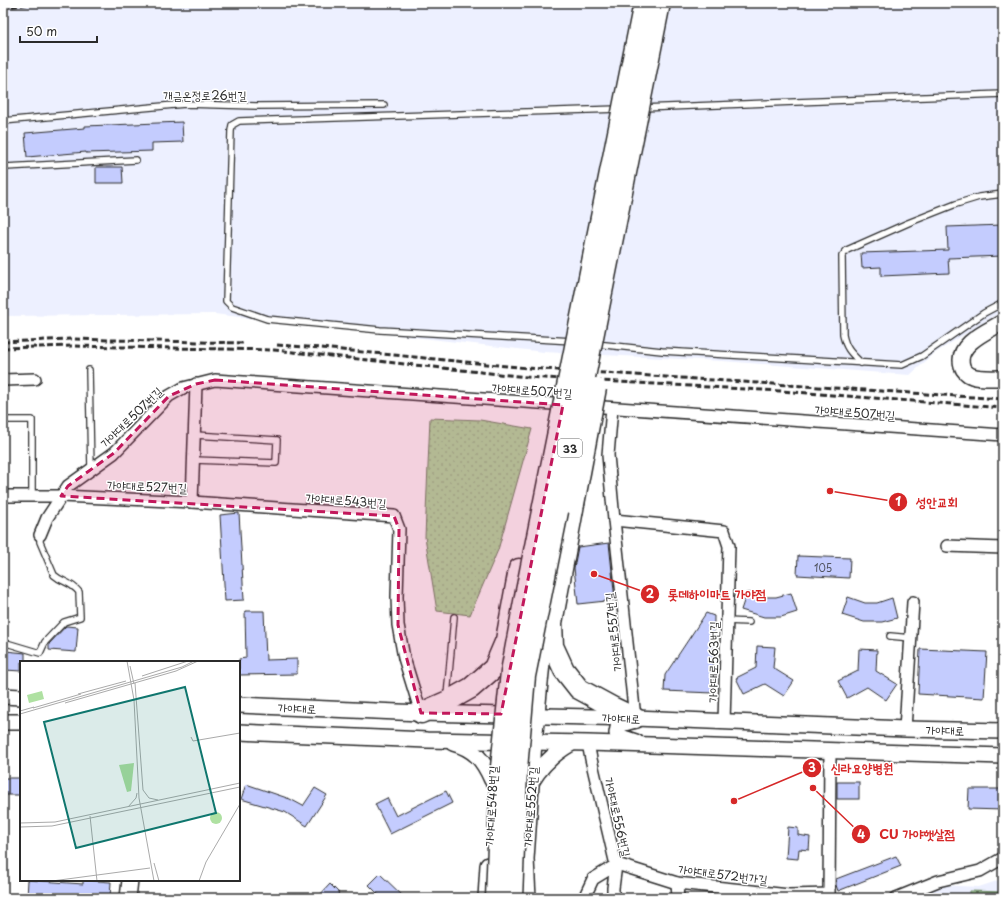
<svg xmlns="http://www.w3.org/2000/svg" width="1006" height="901" viewBox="0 0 1006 901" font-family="'Playpen Sans','Poor Story',sans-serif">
<defs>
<pattern id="grass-dots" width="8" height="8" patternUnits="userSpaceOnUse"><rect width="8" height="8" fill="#afe1a2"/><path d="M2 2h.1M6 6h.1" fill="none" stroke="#97c18c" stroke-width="1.8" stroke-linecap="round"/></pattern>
</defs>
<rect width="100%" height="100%" fill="#fff"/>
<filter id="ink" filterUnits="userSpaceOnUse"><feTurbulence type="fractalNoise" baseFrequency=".025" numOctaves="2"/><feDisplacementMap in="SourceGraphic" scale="8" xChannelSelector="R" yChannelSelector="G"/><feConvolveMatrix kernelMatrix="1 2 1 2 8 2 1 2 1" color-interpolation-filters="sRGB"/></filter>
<g filter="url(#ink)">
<g fill="#edf0ff">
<polygon points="3,3 1003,3 1003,311 989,319 935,353 910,375 722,361 544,352 214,314 3,316"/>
<polygon points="1003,879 1003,898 903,898 937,885 979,887"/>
</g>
<polygon fill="url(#grass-dots)" stroke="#6d8666" points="430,418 480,420 532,429 498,550 470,615 437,611 425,537"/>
<polygon fill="#afe1a2" stroke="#6d8666" points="970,891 1003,892 1003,898 970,898"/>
<g fill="#c4ccfe" stroke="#2b2b2b">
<polygon points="182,122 183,142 152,143 152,151 86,153 86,152 27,157 25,133 85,128 85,126"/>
<polygon points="96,167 122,167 123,183 96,183"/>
<polygon points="1003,225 1003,256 948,258 949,273 881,276 881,267 862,268 861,253 948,250 947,227"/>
<polygon points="239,513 244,600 225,601 220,515"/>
<polygon points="609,543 615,600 578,604 574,568 578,547"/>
<polygon points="798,556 850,558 849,578 797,575"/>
<polygon points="747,592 764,597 776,597 791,593 797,612 781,617 764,617 741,610"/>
<polygon points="848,597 865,603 877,603 892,598 897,618 882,622 864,622 842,615"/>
<polygon points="245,611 264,611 266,660 297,659 297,674 239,675 239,659 246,658"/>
<polygon points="706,613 714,616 713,693 664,691 665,675"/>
<polygon points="66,626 78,627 76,652 49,650 49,644"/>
<polygon points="757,646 775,647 773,668 794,681 784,696 765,684 744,694 736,678 756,668"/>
<polygon points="859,649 877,650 876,671 897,684 886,700 867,687 847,698 838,681 858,671"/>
<polygon points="920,649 987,652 984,698 918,694"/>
<polygon points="6,651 25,653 25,662 21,662 21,671 5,670"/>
<rect x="3" y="778" width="18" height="17"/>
<rect x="837" y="782" width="22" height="17"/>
<polygon points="246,784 290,799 303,806 315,788 327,795 307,826 285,812 241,799"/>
<polygon points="969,789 1003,789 1003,810 968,809"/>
<polygon points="446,791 452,803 390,834 375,804 387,798 396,816"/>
<polygon points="788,827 798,828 798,835 810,837 809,850 799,849 798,859 786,858"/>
<polygon points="896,856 901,866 838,891 836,885 836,879"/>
<polygon points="380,874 405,898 382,898 369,885"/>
<polygon points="28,880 83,884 83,880 111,882 110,898 68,895 68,898 27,898"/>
<polygon points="330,884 339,893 335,898 317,898"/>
</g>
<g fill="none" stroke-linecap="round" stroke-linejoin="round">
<defs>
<g id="lane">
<polyline points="642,108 1003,94"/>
<polyline points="3,121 185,104 257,106 384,105"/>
<polyline points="3,157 5,167 136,160"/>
<polyline points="573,341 380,330 267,319 232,307 226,301 231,131 232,125 239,121 619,109"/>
<polyline points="596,344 662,351 902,365 922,356 984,313 1003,303"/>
<path d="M 861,363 C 851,353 846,349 843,335 L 842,256 L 847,250 L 908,223 L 956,204 L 979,197 L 1003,194"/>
<polyline points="89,370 91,470"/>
<polyline points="3,420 32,420 32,496"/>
<polyline points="194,460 276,463 277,440 195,435"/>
<polyline points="726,621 749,622"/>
<polyline points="890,636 911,638"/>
<path d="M 3,642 L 40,653 L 45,642 L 64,622 L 80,617 L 79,592 C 70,581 63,583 54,575 L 40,542 L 40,535"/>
<polyline points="447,696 454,617"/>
</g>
<g id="street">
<polyline points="3,380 35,379"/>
<polyline points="589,406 1003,435"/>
<polyline points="612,408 608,455 614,520 635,718"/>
<polyline points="3,496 61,496 192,502 196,384"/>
<polyline points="192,502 394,516 399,529 397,597 398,625 404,658 421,713"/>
<polyline points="614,520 724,531 729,546 724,722"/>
<polyline points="40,535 47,518 68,486 114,453 169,396 183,388 215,380 567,405"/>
<polyline points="947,546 1003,548"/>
<polyline points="905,729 913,602"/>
<polyline points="588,743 591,759 616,865 613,888 613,898"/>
<polyline points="677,883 678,898"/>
<polyline points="584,898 593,879 616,865 620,865 677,883 789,895 829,894"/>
<polyline points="829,898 830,752"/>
<polyline points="896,898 938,881 980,871 1003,858"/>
</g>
<g id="secondary">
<path d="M 1003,322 C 988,331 955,344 962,366 C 963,370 968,375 972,376 C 980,379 995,378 1003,378"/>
<polyline points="3,696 21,697"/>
<polyline points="239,705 421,713 635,718 905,729 1003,731"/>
<polyline points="635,720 621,724 618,728 617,733 621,737 636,742"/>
<polyline points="3,722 21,722"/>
<polyline points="239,732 427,740 588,743 1003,756"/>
<path d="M 453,743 C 475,749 483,760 492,780"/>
<path d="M 532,781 C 542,764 556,752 572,743"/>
<polyline points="128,898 130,880"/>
<polyline points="486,898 488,865"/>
<polyline points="528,898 526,859 534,742 543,653"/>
</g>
<g id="highway">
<polyline points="574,504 552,623 553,646 564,670 579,689 614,708 635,718"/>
<polyline points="421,713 446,702 471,688 494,668 506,640 519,569"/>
</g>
</defs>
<use href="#lane" stroke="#2b2b2b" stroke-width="8"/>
<use href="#street" stroke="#2b2b2b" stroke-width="14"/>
<use href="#secondary" stroke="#2b2b2b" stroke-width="18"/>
<use href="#highway" stroke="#2b2b2b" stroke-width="23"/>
<use href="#lane" stroke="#fff" stroke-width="5.5"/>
<use href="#street" stroke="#fff" stroke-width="11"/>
<use href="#secondary" stroke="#fff" stroke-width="15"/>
<use href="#highway" stroke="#fff" stroke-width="20"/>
<g stroke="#2b2b2b" stroke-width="3" stroke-dasharray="6 3" stroke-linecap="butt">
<polyline points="3,8 35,3"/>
<polyline points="3,342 70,339 243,343"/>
<polyline points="277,345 321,348 528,368 1003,399"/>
<polyline points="3,348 71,346 274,350 527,377 781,391 1003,408"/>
</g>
<defs>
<g id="highway-bridge">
<polyline points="574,504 596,388"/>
<polyline points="496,898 501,767 511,672 526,591 644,3"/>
<polyline points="512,898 517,769 525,676 660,3"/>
</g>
</defs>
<use href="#highway-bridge" stroke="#2b2b2b" stroke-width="23" stroke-linecap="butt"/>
<use href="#highway-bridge" stroke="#fff" stroke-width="20"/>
</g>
</g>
<path fill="#c2185b" fill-opacity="0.2" stroke="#c2185b" stroke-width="3" stroke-dasharray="8 5" stroke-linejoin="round" d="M 215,380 L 563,405 L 501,714 L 421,713 L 398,625 L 399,529 L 394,516 L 61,496 L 68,486 L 114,453 L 169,396 L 196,384 Z"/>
<g text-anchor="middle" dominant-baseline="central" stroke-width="3" stroke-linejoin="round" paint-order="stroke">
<g font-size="10" fill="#515360">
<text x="823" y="567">105</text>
</g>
<rect fill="#fff" stroke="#6b6b6b" stroke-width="1" x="558" y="439" width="24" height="18" rx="3"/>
<g font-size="11" font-weight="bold" fill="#2b2b2b">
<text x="570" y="448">33</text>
</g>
<g font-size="12" fill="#2b2b2b" stroke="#fff">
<text x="205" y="95">개금온정로26번길</text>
<text transform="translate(532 390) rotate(4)">가야대로507번길</text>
<text transform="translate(855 412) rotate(4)">가야대로507번길</text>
<text transform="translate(131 417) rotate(-44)">가야대로507번길</text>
<text transform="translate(147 486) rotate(2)">가야대로527번길</text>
<text transform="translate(346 500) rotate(4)">가야대로543번길</text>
<text transform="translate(613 632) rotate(-96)">가야대로557번길</text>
<text transform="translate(713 662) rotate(-89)">가야대로563번길</text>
<text transform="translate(297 708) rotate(2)">가야대로</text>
<text transform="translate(621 718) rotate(2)">가야대로</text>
<text transform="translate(945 730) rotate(1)">가야대로</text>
<text transform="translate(491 806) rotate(-87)">가야대로548번길</text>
<text transform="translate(530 807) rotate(-86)">가야대로552번길</text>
<text transform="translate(618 817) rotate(77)">가야대로556번길</text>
<text transform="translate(723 874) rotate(7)">가야대로572번가길</text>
</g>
</g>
<g transform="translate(20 661)">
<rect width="220" height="220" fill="#fff"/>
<path d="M 114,102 L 111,130 L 107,131 L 99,104 Z" fill="#afe1a2"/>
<path d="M 22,30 L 24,38 L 9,42 L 7,34 Z" fill="#afe1a2"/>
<path d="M190 157a6 6 0 1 1 12 0a6 6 0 1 1-12 0Z" fill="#afe1a2"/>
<path fill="none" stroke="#aaa" stroke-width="1" d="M 107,0 L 114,39 L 119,137 L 134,220M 110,5 L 114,23M 122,15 L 168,0M 115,22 L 123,129 L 129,137 L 138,139M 58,33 L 106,20M 45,42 L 156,10 L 178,0M 13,47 L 61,33M 0,50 L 14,46M 0,53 L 162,6 L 174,0M 171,76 L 173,80 L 220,72M 108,146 L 116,137 L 117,132M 70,155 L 77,220M 0,162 L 35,161 L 220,122M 0,166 L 32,165 L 220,126M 134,202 L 139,220M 32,220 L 130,207M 179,220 L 186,201 L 220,143"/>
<path fill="#0f766e" fill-opacity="0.15" stroke="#0f766e" stroke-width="2" d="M 165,26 L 196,152 L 56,187 L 24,61 Z"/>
<rect width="220" height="220" fill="none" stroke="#2b2b2b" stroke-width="2"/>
</g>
<path fill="none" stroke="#d62828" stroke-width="1.5" d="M830 491L898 502M594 574L650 594M734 801L812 768M813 788L861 834"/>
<g fill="#d62828" stroke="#fff" stroke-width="1.5">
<circle cx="830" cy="491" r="4"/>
<circle cx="594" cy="574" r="4"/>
<circle cx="734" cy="801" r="4"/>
<circle cx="813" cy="788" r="4"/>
<circle cx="898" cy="502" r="10"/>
<circle cx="650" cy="594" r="10"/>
<circle cx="812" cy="768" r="10"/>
<circle cx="861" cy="834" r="10"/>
</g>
<g font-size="12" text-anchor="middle" font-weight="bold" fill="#fff">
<text x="898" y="506">1</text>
<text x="650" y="598">2</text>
<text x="812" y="772">3</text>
<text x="861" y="839">4</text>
</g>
<g font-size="13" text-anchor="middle" font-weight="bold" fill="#d62828" stroke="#fff" stroke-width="3" stroke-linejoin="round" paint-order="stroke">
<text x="937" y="507">성안교회</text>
<text x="717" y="599">롯데하이마트 가야점</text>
<text x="862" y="773">신라요양병원</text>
<text x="917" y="839">CU 가야햇살점</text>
</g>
<rect width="1006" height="901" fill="none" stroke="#fff" stroke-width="16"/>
<rect x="8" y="8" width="990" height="885" fill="none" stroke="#2b2b2b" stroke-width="1.5" filter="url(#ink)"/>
<path d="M20 36v6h77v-6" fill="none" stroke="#2b2b2b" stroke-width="2"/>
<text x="26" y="36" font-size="12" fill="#2b2b2b" stroke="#ffffff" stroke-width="3" paint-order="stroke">50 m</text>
</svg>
